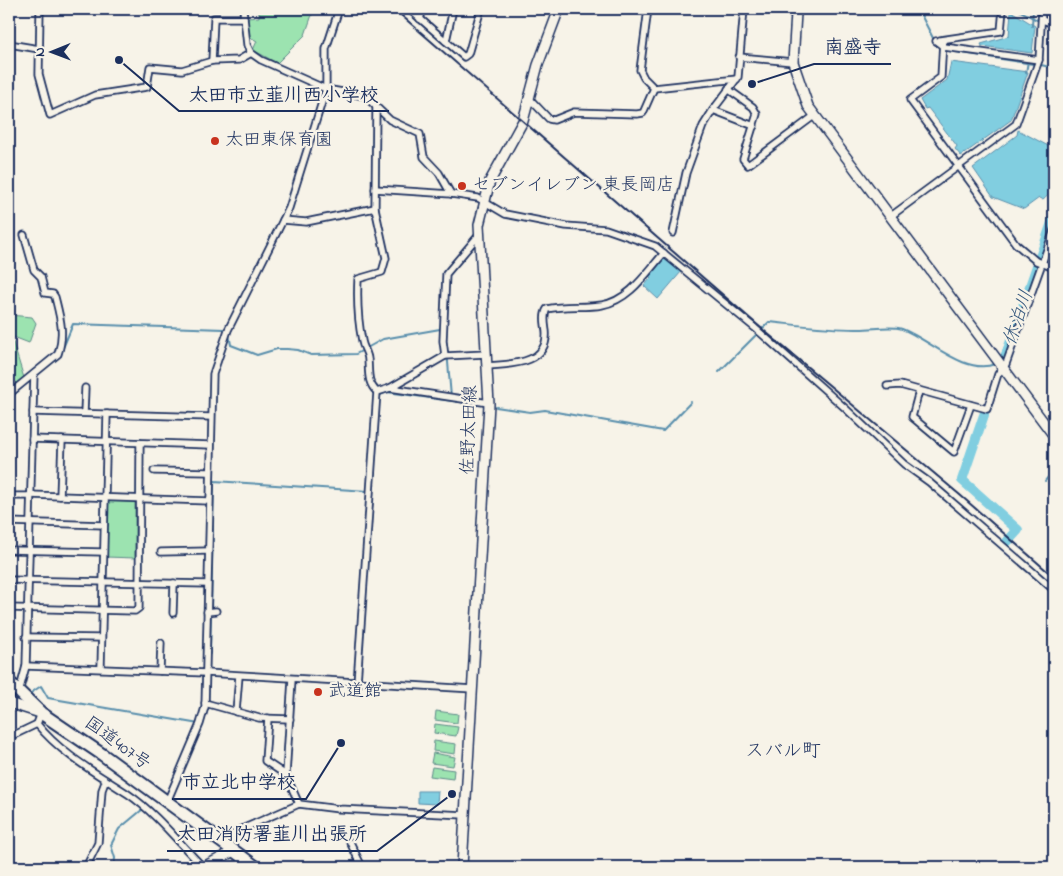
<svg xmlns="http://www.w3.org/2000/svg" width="1063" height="876" viewBox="0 0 1063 876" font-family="'Indie Flower','Klee One',sans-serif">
<rect width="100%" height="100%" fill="#f7f3e8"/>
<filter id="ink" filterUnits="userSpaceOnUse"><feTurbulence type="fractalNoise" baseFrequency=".02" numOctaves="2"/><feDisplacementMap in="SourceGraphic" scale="10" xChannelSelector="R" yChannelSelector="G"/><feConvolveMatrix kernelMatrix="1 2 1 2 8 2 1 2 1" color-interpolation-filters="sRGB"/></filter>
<g filter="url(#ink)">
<g fill="#9ce3b0" stroke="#5c8987">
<polygon points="259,9 314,9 305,35 277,63 253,50 257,41 250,37 247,18 259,17"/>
<polygon points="9,315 32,317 36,323 29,343 11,336 24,378 9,391"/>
<polygon points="110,501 133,501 135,503 135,558 106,557 107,503"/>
<polygon points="436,711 458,714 457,723 435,720"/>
<polygon points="435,724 458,727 456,736 434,733"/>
<polygon points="434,741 456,744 455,754 433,751"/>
<polygon points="433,753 455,757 453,766 431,763"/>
<polygon points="432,767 454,770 453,779 430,776"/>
</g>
<g fill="#81cee0" stroke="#588eac">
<polygon points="1011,11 1035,26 1032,53 982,46 981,44 1009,36"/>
<polygon points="951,62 1028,72 1011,120 961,156 955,149 957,146 928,108 925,109 920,100 947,80"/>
<path d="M 1018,130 L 1054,149 C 1054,167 1058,189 1043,200 L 1039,198 L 1024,209 L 993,197 L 973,168 L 1017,135 Z"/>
<polygon points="663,259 666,259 681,272 658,299 644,286 651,278 649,276"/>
<polygon points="418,791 438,791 437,804 418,803"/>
</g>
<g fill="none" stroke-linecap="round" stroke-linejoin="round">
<g stroke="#588eac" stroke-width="2">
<polyline points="918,9 935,42"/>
<polyline points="1017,9 1037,20"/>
<polyline points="1045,24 1054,29"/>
<polyline points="1032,26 1033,9"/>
<polyline points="949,51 1033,64"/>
<polyline points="1041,65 1054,68"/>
<polyline points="1026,73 1028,61"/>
<polyline points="229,334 231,345 257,355 277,349 287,349 298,350 311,355 356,354 383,339 440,329"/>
<polyline points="446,339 451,397"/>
<polyline points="60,355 73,324 224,329"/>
<path d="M 719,372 L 769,322 C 798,325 827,329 856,329 C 870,330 889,325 902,329 C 929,339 965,376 995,364"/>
<polyline points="37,375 43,370"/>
<polyline points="378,396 387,392 481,405"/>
<polyline points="9,399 27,383"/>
<polyline points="496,407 530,412 545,410 663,431 691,402"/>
<polyline points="1045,481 1054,470"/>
<polyline points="210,654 214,481 368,491"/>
<polyline points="28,695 41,686 48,698 199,724"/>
<polyline points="114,867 115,858 111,845 119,829 143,809"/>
</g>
<g stroke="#81cee0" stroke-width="10">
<polyline points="1005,358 1054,217"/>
<polyline points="984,415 962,480 1018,530 1006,543"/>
</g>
<defs>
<g id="street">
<polyline points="40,9 39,74 50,115 95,95 147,87 150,67 182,70 212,61 239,60 251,53"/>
<polyline points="243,9 247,45 251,53 261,60 326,89 365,96 390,120 420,134 424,157 439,173 451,194"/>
<polyline points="409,9 464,57 468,54 481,9"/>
<polyline points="648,9 640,70 644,78 654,88 737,79"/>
<polyline points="754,9 796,13 795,9"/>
<polyline points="420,19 423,9"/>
<polyline points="1042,20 1054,24"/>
<polyline points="940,40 1001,31 1003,9"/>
<polyline points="943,40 941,77 910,100 1016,244 1036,261 1054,268"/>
<polyline points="446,41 453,9"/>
<polyline points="936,41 944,47 1039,60"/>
<polyline points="9,44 39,49"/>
<polyline points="739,57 793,62"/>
<polyline points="212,61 214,18 244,18"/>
<polyline points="728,89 753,107 757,114 743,159 748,165 814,116"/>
<polyline points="529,98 549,119 554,120 574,112 637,114 643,113 654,88"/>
<path d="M 376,107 L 375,208 L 386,258 L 382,272 L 358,279 C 357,299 358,321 362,341 C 363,348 368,353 368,360 C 369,372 367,383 377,392"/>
<polyline points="713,110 754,126"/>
<polyline points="375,189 451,194 478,198 505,214 566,226 606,229 655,246 755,328 845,408 904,464 929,482 1054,590"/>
<polyline points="891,216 1016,124 1039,60 1042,9"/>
<polyline points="283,220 306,222 375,208"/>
<polyline points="673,233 686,173 703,126 713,110 738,77 744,9"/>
<polyline points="445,356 486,354"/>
<path d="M 487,366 C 510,364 549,365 546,331 C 545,324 543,315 547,309 C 565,305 584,308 602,305 C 630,300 647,272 664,253"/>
<polyline points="887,386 900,385 911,388 987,409 998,374 1006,364 1054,230"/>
<polyline points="390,388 489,403"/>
<polyline points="919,391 912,417 954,452 971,405"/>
<polyline points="377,392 390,388 445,356 443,341 446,274 479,235"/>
<path d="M 9,394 L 58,354 C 65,333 60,317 55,297 L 53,294 L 45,293 L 41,277 L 34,270 L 24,235"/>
<polyline points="33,412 211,417"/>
<polyline points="84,413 85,388"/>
<polyline points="32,439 210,445"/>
<polyline points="154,471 209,472"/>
<polyline points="30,495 209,501"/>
<polyline points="9,496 30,496"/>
<polyline points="60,496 62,440"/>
<polyline points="9,522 104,525"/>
<polyline points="9,550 103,552"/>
<polyline points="161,552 208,551"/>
<polyline points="9,580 207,584"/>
<polyline points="9,608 135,611 139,608 140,443"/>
<polyline points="207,612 216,611"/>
<polyline points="173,613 174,583"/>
<polyline points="26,637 101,638"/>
<polyline points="26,666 206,673 473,689"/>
<polyline points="101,668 107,414"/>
<polyline points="160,671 161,643"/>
<polyline points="292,679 286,775 299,804"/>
<polyline points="357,683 377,392"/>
<polyline points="19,692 26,666 34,374"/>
<polyline points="205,703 259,718 290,719"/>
<polyline points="236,712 239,676"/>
<path d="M 41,713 L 37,724 C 61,754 96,773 128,794 C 156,813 179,843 203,867"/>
<polyline points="268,718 265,761 286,775"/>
<polyline points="9,735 16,734 37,724"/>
<polyline points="167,802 200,724 205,707 213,374 228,330 289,208 326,89 326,49 339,9"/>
<polyline points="350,842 362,867"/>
<polyline points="224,843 227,838 242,829 299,804 339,809 465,815"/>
<polyline points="86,867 98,843 102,790 105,782"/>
</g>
<g id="secondary">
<polyline points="796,13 793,62 808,106 1054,436"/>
<polyline points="9,703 40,713"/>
<polyline points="203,867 234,851"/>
<polyline points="462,867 489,404 479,225 490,181 523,121 538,65 559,9"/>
</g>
<polyline id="highway" points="9,682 41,713 103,755 256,867"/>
</defs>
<use href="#street" stroke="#1b2f5e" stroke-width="9"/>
<use href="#secondary" stroke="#1b2f5e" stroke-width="12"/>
<use href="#highway" stroke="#1b2f5e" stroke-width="15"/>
<use href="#street" stroke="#f7f3e8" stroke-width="5.5"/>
<use href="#secondary" stroke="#f7f3e8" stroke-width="9"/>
<use href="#highway" stroke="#f7f3e8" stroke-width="11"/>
<polyline stroke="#1b2f5e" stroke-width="2" points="394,9 761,328 960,495 1054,577"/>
</g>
</g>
<g fill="#c8321e" stroke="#f7f3e8" stroke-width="2">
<circle cx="215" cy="141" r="5"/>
<circle cx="462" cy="186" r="5"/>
<circle cx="318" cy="692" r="5"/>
</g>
<g text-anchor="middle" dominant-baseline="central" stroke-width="4.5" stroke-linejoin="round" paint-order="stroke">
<g font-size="18" fill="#1b2f5e" stroke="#f7f3e8" text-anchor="start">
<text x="225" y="141">太田東保育園</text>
<text x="472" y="186">セブンイレブン 東長岡店</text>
<text x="328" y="692">武道館</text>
</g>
<g font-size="18" fill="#1b2f5e" stroke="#f7f3e8">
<text transform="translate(470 430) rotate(-88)">佐野太田線</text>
<text transform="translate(117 744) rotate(36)">国道407号</text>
</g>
<g font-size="19" font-style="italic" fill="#34577e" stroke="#f7f3e8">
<text transform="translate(1019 318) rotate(-71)">休泊川</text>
</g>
<g font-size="19" fill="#1b2f5e" stroke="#f7f3e8">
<text x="783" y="751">スバル町</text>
</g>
</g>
<path fill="none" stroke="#1b2f5e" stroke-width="2" d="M752 84L814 64H891M119 60L179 111H389M341 743L306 799H172M452 794L377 851H167"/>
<g fill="#1b2f5e" stroke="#f7f3e8" stroke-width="2">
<circle cx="752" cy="84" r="5"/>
<circle cx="119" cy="60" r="5"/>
<circle cx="341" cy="743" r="5"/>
<circle cx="452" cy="794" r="5"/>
</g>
<g font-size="19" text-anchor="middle" font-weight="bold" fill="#1b2f5e" stroke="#f7f3e8" stroke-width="4.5" stroke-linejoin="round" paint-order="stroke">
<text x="853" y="53">南盛寺</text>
<text x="284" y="101">太田市立韮川西小学校</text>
<text x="239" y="788">市立北中学校</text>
<text x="272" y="840">太田消防署韮川出張所</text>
</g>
<rect width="1063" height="876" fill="none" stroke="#f7f3e8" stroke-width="30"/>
<rect x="15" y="15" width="1033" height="846" fill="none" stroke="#1b2f5e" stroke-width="2" filter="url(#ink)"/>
<g transform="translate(52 52) rotate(269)" stroke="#f7f3e8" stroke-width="4" paint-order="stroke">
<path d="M0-4L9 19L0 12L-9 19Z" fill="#1b2f5e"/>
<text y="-8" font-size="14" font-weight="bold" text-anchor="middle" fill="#1b2f5e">N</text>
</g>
</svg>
